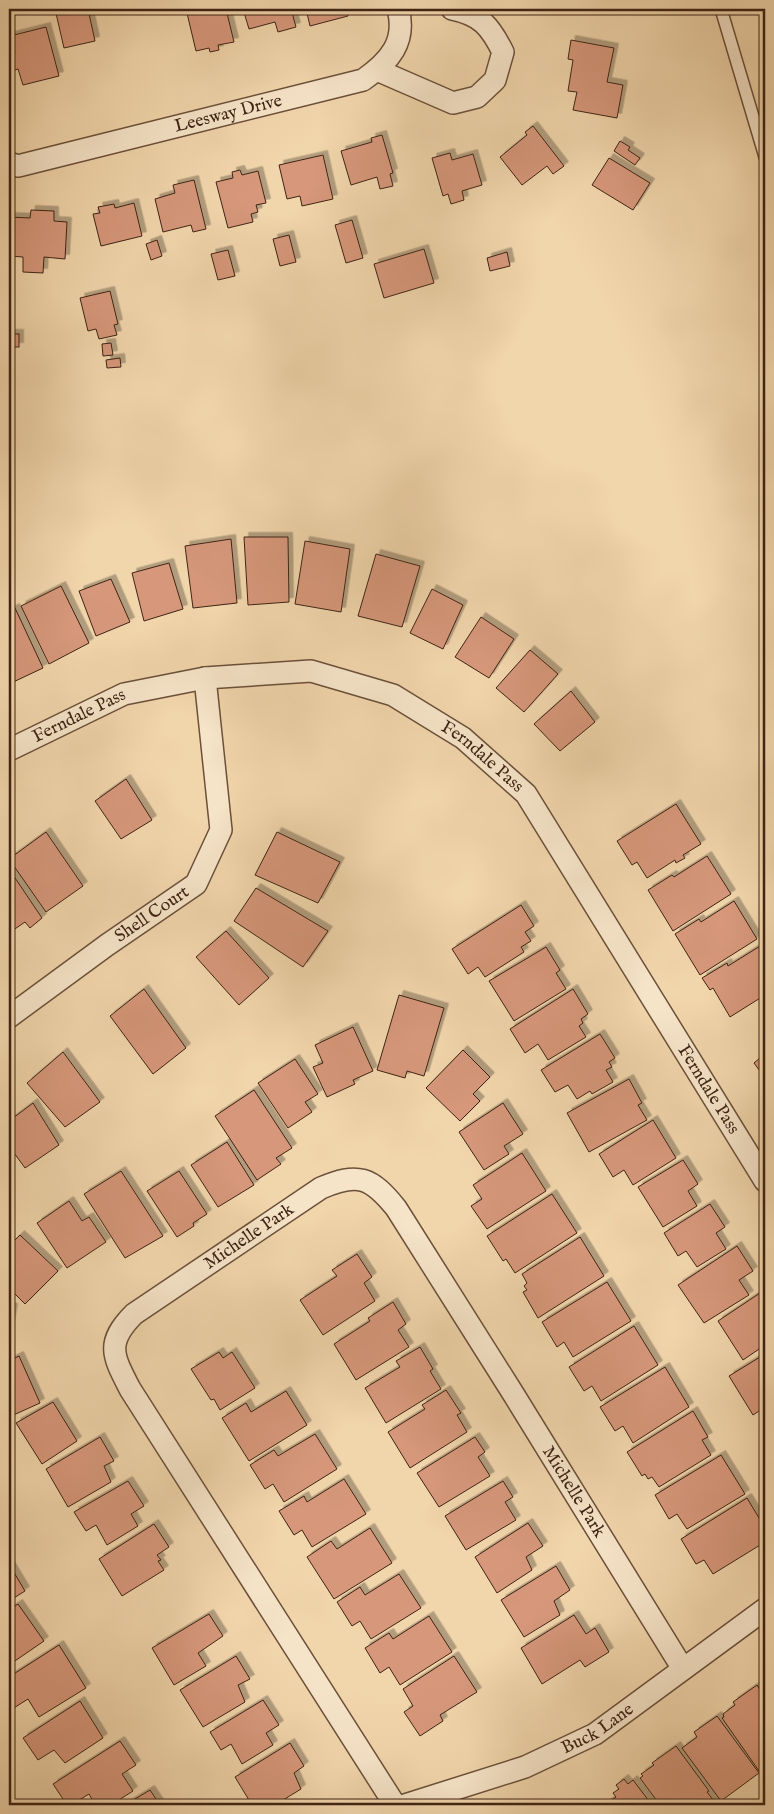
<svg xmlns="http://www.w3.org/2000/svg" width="774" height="1814" viewBox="0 0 774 1814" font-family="'IM FELL English',serif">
<defs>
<filter id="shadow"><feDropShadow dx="4.5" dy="-4.5" stdDeviation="0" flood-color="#0004"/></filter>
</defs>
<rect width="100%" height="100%" fill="#f1d5ab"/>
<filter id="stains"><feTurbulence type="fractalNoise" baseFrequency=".004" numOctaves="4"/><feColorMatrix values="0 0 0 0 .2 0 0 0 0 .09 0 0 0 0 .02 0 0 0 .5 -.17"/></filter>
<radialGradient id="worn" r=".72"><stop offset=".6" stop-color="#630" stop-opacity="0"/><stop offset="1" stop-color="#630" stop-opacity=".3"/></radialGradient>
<g fill="#d6977a" stroke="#3e2314" filter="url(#shadow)">
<polygon points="9,9 27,9 9,14"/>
<polygon points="55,9 88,9 95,41 64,48"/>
<polygon points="186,9 197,9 198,13 226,9 234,42 218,45 219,50 210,52 209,48 196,51"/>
<polygon points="243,9 291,9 296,27 278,32 275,22 249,29"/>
<polygon points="306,9 346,9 348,16 310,26"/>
<polygon points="46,27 59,76 23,85 18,69 12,71 9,59 9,54 15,53 10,36"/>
<polygon points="571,40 614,48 607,82 623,85 617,118 573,110 577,92 568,91 573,60 568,59"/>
<polygon points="533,126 564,166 553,174 547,166 522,185 500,157 527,135 525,132"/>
<polygon points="382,135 393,173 390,174 393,186 380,189 377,177 351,185 341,151 372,142 371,138"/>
<polygon points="620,141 630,147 628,150 640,158 635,165 614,151"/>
<polygon points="450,153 452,160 473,154 482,185 462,191 464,200 451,204 448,194 443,196 432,158"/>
<polygon points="323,155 333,199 302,206 300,196 287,199 279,165"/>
<polygon points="609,158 650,183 633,210 592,185"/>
<polygon points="240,170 242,175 258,171 266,203 256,205 258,212 251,214 253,222 228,228 216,182 233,178 232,172"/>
<polygon points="194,180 206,229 193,232 191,225 163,232 155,199 175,193 173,185"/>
<polygon points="134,203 142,236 101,246 93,214 100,213 98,207 114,204 115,208"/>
<polygon points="31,210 54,211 54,221 67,222 65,259 44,257 43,273 23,272 23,257 9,256 9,217 30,218"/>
<polygon points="352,220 363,258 346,263 335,225"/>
<polygon points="289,235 296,262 280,266 273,239"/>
<polygon points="157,240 162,256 151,260 146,244"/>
<polygon points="424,249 434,283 384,298 374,264"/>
<polygon points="228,250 235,276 218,280 211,254"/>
<polygon points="507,252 510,266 490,271 487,258"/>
<polygon points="110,291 118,324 114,325 117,335 99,339 96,329 88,331 80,298"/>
<rect x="9" y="334" width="10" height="13"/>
<polygon points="111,343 113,355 103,356 102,344"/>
<polygon points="120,358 121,367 107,368 106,360"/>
<polygon points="244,537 288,537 289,602 248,605"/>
<polygon points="231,539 237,603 193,608 185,546"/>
<polygon points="305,541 350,549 341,612 295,604"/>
<polygon points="376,554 420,566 402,627 358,616"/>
<polygon points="169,563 183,609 144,621 132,573"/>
<polygon points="111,579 130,622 96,636 79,591"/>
<polygon points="61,586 89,643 49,664 21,606"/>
<polygon points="432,589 463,605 443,649 410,633"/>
<polygon points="15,608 43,668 9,684 9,611"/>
<polygon points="481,617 514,639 489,678 455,657"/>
<polygon points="530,650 558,674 524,712 496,688"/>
<polygon points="571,691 595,722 560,751 534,724"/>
<polygon points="126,779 152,820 121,839 95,801"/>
<polygon points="676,804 701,844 683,855 685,858 676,863 675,860 647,878 637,862 632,865 617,841"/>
<polygon points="46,832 83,886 46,912 9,859"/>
<polygon points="277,832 340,862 318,903 255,875"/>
<polygon points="707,856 731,894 673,931 648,890 672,875 674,877"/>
<polygon points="9,869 42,918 30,928 25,922 9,933"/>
<polygon points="256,888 328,931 303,967 234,921"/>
<polygon points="734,901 757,939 700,975 675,934 699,919 701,922"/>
<polygon points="521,905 534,926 525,932 531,941 521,947 524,952 485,977 478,967 468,974 452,949"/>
<polygon points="226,931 269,978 239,1005 196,957"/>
<polygon points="765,943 765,995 730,1017 713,988 710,990 702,978 727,963 728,966"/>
<polygon points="546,947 560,970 556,973 566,989 514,1021 489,981"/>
<polygon points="144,989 186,1048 153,1074 110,1016"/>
<polygon points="573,989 588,1014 581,1019 583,1023 579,1026 586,1037 548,1060 538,1044 525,1053 510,1029"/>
<polygon points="399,995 444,1008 424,1076 407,1071 405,1078 377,1070"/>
<polygon points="353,1027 373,1071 353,1080 355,1084 327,1097 313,1067 323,1063 315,1045"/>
<polygon points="600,1034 615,1058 609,1062 612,1067 606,1070 613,1082 592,1094 590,1091 577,1099 568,1085 555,1092 541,1070"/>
<polygon points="463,1050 490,1077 473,1094 480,1101 460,1121 426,1088"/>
<polygon points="63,1052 100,1102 65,1127 27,1083"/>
<polygon points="765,1054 765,1078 754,1063"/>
<polygon points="295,1059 318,1094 305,1102 312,1112 288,1128 258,1083"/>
<polygon points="629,1079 642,1103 638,1105 647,1120 589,1152 567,1113"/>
<polygon points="254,1090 292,1148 276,1158 281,1164 257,1180 215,1116"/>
<polygon points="33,1103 59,1145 25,1168 9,1146 9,1121"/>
<polygon points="503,1103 523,1134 504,1146 509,1154 484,1170 459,1132"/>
<polygon points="653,1120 676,1158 633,1185 624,1170 613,1177 599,1154"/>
<polygon points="227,1142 254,1185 218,1207 191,1165"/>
<polygon points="522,1153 546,1191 487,1229 471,1206 482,1199 473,1185"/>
<polygon points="683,1160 698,1184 688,1191 697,1206 663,1227 638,1187"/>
<polygon points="121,1171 163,1236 125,1258 84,1194"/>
<polygon points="179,1171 207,1214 193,1223 194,1226 177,1237 147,1191"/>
<polygon points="552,1194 577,1233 515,1273 506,1259 503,1261 487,1236"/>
<polygon points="69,1201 82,1221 89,1217 106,1242 67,1268 37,1223"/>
<polygon points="710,1204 725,1227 716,1233 726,1249 697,1267 686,1251 678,1256 664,1233"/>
<polygon points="20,1235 58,1271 25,1304 9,1288 9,1246"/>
<polygon points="580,1237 604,1276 538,1318 523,1292 527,1290 524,1286 527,1283 522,1274"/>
<polygon points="737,1246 753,1271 739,1280 749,1295 704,1323 678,1285"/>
<polygon points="357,1254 372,1277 364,1283 375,1301 323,1335 300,1300 337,1276 332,1270"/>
<polygon points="607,1282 631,1321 573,1357 564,1342 557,1347 542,1322"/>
<polygon points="763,1291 765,1294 765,1345 743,1360 718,1321"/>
<polygon points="393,1302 406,1324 398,1330 409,1347 356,1380 334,1344 370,1321 368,1318"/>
<polygon points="9,1307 13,1308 9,1330"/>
<polygon points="634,1326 658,1365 601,1401 592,1386 584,1391 569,1367"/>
<polygon points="420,1347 433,1369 430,1371 441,1389 386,1423 365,1388 400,1367 396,1361"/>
<polygon points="219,1352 223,1358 232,1352 255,1388 220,1410 214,1399 211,1400 191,1369"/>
<polygon points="765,1354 765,1407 753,1415 729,1376"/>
<polygon points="19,1356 40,1403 9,1417 9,1361"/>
<polygon points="665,1367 689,1407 633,1443 623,1426 615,1431 600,1407"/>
<polygon points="446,1390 461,1413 457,1415 467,1432 410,1468 388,1432 425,1409 422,1405"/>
<polygon points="286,1391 307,1425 249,1461 222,1418 246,1403 251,1412"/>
<polygon points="53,1402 77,1441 42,1464 16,1423"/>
<polygon points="693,1411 708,1437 702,1440 711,1455 659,1487 652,1477 648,1479 645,1474 642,1476 627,1452"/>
<polygon points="315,1434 337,1469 284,1502 273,1484 265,1489 250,1465 274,1450 278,1456"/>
<polygon points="100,1437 114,1461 104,1466 111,1482 68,1507 46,1469"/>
<polygon points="475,1437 485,1452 478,1457 490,1476 439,1507 417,1473"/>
<polygon points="721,1455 745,1494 687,1529 677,1514 669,1519 655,1495"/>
<polygon points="344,1479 366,1514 312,1547 302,1530 294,1535 279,1511 304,1496 307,1502"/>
<polygon points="128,1481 144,1506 131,1514 138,1526 107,1545 96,1525 86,1531 74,1512"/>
<polygon points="503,1481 513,1497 505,1502 516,1520 466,1550 445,1516"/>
<polygon points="747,1498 765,1528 765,1542 713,1574 704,1560 696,1564 681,1539"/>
<polygon points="528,1523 543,1546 526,1557 532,1570 497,1593 475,1557"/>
<polygon points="154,1524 169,1547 157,1555 161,1560 158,1561 164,1570 122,1596 99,1559"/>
<polygon points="370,1528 392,1563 334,1599 307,1557 331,1541 337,1549"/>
<polygon points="9,1564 25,1591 9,1601"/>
<polygon points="556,1566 570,1590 554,1601 560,1615 524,1637 501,1600"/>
<polygon points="399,1574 421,1608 371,1639 360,1621 352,1626 337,1602 360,1587 365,1595"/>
<polygon points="18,1604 44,1641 9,1665 9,1610"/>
<polygon points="209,1614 223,1636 198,1653 206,1666 174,1685 152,1648"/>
<polygon points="574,1615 586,1634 595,1628 609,1652 585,1667 580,1660 542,1684 521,1648"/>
<polygon points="429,1616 452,1652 400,1685 389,1667 380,1673 365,1648 389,1633 393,1639"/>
<polygon points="59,1645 86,1688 39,1717 28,1699 9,1711 9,1677"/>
<polygon points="236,1656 250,1679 238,1685 245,1702 203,1727 180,1690"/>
<polygon points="454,1656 477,1692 440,1715 443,1721 420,1736 404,1712 413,1706 403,1689"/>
<polygon points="757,1685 765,1698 765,1767 759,1771 722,1718 724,1717 723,1714 735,1705 733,1702"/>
<polygon points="263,1700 279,1725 266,1733 273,1745 242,1764 231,1744 221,1750 210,1732"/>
<polygon points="80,1701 103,1738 65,1763 54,1750 38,1760 23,1738"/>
<polygon points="717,1716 759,1773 721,1801 682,1748 697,1737 694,1732"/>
<polygon points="120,1741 136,1765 122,1774 133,1791 111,1805 95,1805 89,1794 71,1805 67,1805 53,1784"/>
<polygon points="290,1743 304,1766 294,1773 301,1789 275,1805 252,1805 235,1777"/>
<polygon points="676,1746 709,1791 707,1792 717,1805 660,1805 640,1778 643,1776 641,1774 654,1765 652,1763"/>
<polygon points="624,1779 628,1784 633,1780 652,1805 604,1805 616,1797 613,1793 619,1789 616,1785"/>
<polygon points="150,1790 160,1805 125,1805"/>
</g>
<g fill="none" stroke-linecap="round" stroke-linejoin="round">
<defs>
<polyline id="service" points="721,9 765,157"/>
<g id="minor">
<path d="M 377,70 L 453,103 L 477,97 L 495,80 L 503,52 C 490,26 481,15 452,9"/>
<path id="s1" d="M 9,163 L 18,166 L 363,80 C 389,62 407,42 398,9"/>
<path id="s2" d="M 9,750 L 124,694 L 205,678 L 311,671 L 393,695 L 463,738 L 526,794 L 765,1181"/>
<path id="s3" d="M 9,1017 L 107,945 L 196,884 L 221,830 L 205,678"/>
<path id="s4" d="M 395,1805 L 130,1389 C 113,1356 105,1343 134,1314 L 321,1188 C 358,1172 371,1177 396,1208 L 514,1395 L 683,1669"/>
<path id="s5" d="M 405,1805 L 525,1767 L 595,1734 L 765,1609"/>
</g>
</defs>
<use href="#service" stroke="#6b503a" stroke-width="14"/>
<use href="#minor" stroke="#6b503a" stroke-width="24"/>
<use href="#service" stroke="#f6e4c8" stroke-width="11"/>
<use href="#minor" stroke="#f6e4c8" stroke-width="21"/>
</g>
<g text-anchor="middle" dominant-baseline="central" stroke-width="4" stroke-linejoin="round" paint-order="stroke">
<g font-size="18" fill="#3e2314" stroke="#f6e4c8">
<text stroke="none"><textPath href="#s1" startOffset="226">Leesway Drive</textPath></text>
<text stroke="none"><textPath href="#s2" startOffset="78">Ferndale Pass</textPath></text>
<text stroke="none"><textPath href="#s2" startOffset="511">Ferndale Pass</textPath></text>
<text stroke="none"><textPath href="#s3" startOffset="176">Shell Court</textPath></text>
<text stroke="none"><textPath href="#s2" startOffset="916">Ferndale Pass</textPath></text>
<text stroke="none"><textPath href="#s4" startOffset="716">Michelle Park</textPath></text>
<text stroke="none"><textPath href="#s4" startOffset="1225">Michelle Park</textPath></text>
<text stroke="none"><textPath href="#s5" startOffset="208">Buck Lane</textPath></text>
</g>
</g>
<rect width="774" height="1814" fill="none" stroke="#f1d5ab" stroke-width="30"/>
<rect x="10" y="10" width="754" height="1794" fill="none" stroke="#3e2314" stroke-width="2.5"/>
<rect x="15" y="15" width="744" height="1784" fill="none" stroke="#3e2314"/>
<rect width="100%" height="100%" filter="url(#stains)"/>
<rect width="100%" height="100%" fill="url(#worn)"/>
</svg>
